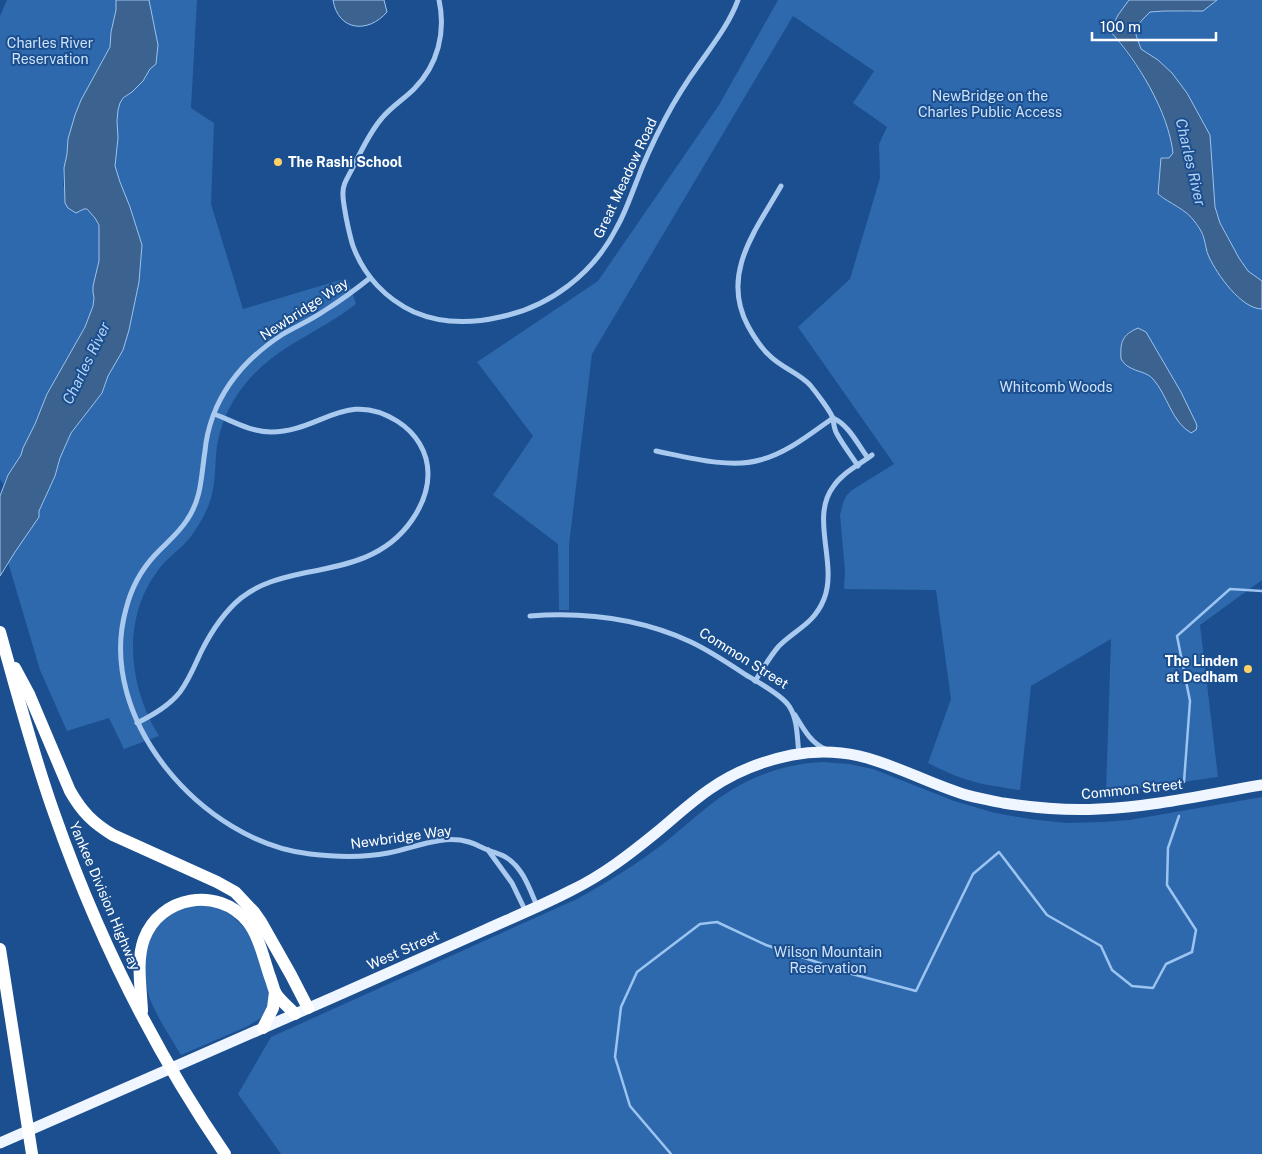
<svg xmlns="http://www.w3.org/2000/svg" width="1262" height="1154" viewBox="0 0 1262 1154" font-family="'Public Sans',sans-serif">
<rect width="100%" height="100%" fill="#1b4f8f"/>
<g fill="#2e69ad">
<polygon points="7,0 116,0 116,10 111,32 110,47 81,100 75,115 68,139 67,154 64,168 63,186 79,212 84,209 90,212 95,218 99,225 99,261 93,286 93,292 94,298 93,306 85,327 47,394 35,424 23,448 21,455 8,475 3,484 0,479 0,16"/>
<path d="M 149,0 L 197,0 L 191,108 L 214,123 L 211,204 L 243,309 L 347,278 L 356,304 C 347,311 338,317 328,323 C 297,342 270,354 246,383 C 229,403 218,429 216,455 C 215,472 215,488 209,504 C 204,517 197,529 188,540 C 179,550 167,558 159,569 C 121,618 128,686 159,736 L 124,749 L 109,718 L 67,731 L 40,670 L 8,562 L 38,516 L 39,511 L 55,476 L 60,458 L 71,433 L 102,393 L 108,376 L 123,350 L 129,330 L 139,282 L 142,246 L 130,207 L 120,182 L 115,166 L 118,138 L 117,121 L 118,110 L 120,103 L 124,98 L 132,92 L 142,82 L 150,69 L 158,45 Z"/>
<path d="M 778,0 L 1129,0 L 1118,15 L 1112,25 L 1118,41 L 1146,80 L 1155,97 L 1168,129 L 1173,154 L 1170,158 L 1164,157 L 1161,159 L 1159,183 L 1169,202 L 1187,213 L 1195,221 L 1204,236 L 1206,248 L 1216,269 L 1237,297 L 1257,309 L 1262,309 L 1262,580 L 1200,625 L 1218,777 L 1106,793 L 1111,639 L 1031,686 L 1020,790 C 1001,787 982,785 965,779 C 952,775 940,769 928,763 L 951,699 L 936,590 L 844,589 L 845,571 L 840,515 L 843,503 L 846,496 L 852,490 L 894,464 L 798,327 L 850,279 L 880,178 L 879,144 L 887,127 L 853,103 L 874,71 L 793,16 L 592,354 L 569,545 L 569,610 L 559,610 L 558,544 L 493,495 L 533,436 L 477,362 L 598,281 L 719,105 Z"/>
<polygon points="1217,0 1262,0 1262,281 1248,271 1239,258 1220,223 1215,207 1210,135 1187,93 1172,73 1158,60 1141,49 1136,35 1138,25 1143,19 1150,12 1164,11 1190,12 1209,7"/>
<path d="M 823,762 L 849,764 L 873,769 L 954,801 L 995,813 L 1030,819 L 1066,823 L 1103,822 L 1129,820 L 1262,797 L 1262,1154 L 281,1154 L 238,1094 L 271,1037 L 577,899 C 608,882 637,864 664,843 C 678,832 691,820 705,809 C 739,781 778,764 823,762 Z"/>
<path d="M 196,905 L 207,905 L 221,909 L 231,915 L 245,928 L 252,939 L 262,964 L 270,1000 L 261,1018 L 246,1027 L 181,1055 C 171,1038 160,1022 152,1004 C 140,976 140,935 167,916 C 176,910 186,908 196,905 Z"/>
</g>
<g fill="#3c6290" stroke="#9cc4f0">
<polygon points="116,0 149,0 158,45 156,64 150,69 143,81 132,92 123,98 120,103 118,110 117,121 118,138 115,166 120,182 130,207 142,245 139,282 129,330 123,350 108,376 102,393 71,433 60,458 55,476 39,511 39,517 15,552 0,576 0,496 8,475 21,455 23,448 35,424 47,394 85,327 93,306 94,298 93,292 93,286 99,261 99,225 95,218 87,209 84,209 76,213 68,208 65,203 64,168 67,154 68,139 75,115 81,100 110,47 111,32 116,10"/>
<path d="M 333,0 L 384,0 L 387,12 C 368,34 338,31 333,0 Z"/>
<path d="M 1129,0 L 1217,0 L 1203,11 L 1164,11 L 1150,12 L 1143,19 L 1138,25 L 1136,35 L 1141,49 L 1158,60 L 1172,73 L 1187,93 L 1210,135 L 1215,207 L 1220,223 L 1239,258 L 1248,271 L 1262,281 L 1262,309 C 1241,309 1217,274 1209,257 C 1206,251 1206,245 1204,239 C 1203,233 1198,226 1195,222 C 1186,209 1170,204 1158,194 L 1161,158 L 1169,158 L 1173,153 C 1168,111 1138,62 1110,31 L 1118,15 Z"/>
<path d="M 1138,328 L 1146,332 L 1181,392 L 1196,423 L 1197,426 L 1196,430 L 1191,433 C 1171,421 1168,396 1153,379 C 1147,372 1137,372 1129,367 C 1126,366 1123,362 1121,359 C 1120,342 1122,335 1138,328 Z"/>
</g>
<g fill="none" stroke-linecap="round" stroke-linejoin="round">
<g stroke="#9cc4f0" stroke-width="2.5">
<polyline points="1184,782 1190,701 1177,636 1230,589 1262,591"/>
<polyline points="671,1154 630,1106 615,1057 621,1007 637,972 700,924 717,922 766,945 852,974 916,991 973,874 999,852 1047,915 1101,946 1112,970 1132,986 1153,988 1166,964 1192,952 1196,930 1167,885 1168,848 1179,816"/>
</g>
<g stroke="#a9c9ee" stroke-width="5">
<path d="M 439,0 C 446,32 438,65 414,89 C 404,99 391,107 382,118 C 369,133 362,150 353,167 C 349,176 342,184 343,195 C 343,202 345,210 346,217 C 348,227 350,237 353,246 C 364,276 386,299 414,312 C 442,324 470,324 500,317 C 550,307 594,273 617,227 C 625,213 630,198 636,183 C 644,161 654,140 665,119 C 675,100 687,81 700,63 C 714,43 729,24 738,0"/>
<path d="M 781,186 C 756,230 720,274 748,326 C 754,337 761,348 770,356 C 782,368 799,373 810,385 C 815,391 832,413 833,419 C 834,425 834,429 837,434 C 843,445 851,455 858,466"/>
<path d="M 370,278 C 355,290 340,301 324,311 C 311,320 297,326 283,334 C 252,354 226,381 213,416 C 209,427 206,439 205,451 C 201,476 202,498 187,520 C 178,534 166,543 155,555 C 141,570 131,589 126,609 C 95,719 203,842 310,854 C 336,857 362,858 388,853 C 415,848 441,834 469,842 C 476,844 482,848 488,850 C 495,853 501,854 507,858 C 523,868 530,890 537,906"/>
<path d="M 833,418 C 849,425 858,445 868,458"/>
<path d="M 656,451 C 686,457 730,469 760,460 C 787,453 810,434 833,418"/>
<path d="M 530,616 C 584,612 641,619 691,642 C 710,651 728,663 746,675 C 758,682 782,695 789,706 C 798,719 797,739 799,754"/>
<path d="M 755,681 C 763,669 770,656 779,646 C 796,629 814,624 824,599 C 838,564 810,518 833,487 C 842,473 859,465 872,455"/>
<path d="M 795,715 C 803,728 810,742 825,749"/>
<path d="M 137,723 C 153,715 169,706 180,692 C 189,680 195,665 201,652 C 211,632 224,612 241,598 C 260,583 281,578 304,573 C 346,565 386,558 412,520 C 421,507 428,490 428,474 C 428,452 416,433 397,421 C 346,389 320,432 271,432 C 250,432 233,421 214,414"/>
<polyline points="488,850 512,883 526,912"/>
</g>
<path stroke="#f0f6ff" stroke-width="11" d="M 0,1143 C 111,1094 223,1046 334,997 C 384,975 434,953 485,930 C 514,917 543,905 572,890 C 603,875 630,854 657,832 C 674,818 691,802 710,789 C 734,772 763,761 792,755 C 862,742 901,774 963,794 C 976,798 990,800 1003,803 C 1035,808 1067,811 1099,809 C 1154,807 1208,794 1262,785"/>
<g stroke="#fff" stroke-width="12">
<path d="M 0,632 C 17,693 33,754 54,813 C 96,933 153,1049 225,1154"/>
<path d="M 15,668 L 29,694 L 70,791 C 82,812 93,823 113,835 L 217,882 L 235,892 L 254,912 L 261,922 L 291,975 L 308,1008"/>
<polyline points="0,949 32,1154"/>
<path d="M 142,1011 C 141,987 136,961 144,939 C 160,896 218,886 247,921 C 259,935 264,960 270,977 C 272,982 273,987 275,992 C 279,1000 289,1007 295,1014"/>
<polyline points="263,1028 273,1008 275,992"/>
</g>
</g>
<g fill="#ffd166" stroke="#1b4f8f" stroke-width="2">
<circle cx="278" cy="162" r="5"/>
<circle cx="1248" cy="669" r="5"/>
</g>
<g text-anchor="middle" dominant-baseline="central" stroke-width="4" stroke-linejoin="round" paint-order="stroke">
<g font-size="14" fill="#cfe3fa" stroke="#1b4f8f">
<text x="50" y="43">Charles River<tspan x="50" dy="16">Reservation</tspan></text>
<text x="990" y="96">NewBridge on the<tspan x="990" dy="16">Charles Public Access</tspan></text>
<text x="1056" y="387">Whitcomb Woods</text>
<text x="828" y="952">Wilson Mountain<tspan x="828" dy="16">Reservation</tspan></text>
</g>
<g font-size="14" font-weight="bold" fill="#fff" stroke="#1b4f8f" text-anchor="start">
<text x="288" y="162">The Rashi School</text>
<text x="1238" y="661" text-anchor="end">The Linden<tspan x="1238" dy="16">at Dedham</tspan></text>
</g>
<g font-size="14" fill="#fff" stroke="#1b4f8f">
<text transform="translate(625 178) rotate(-65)">Great Meadow Road</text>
<text transform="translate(304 309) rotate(-33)">Newbridge Way</text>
<text transform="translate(744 658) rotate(32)">Common Street</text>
<text transform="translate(1132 789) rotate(-6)">Common Street</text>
<text transform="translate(401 837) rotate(-8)">Newbridge Way</text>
<text transform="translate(105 896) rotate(67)">Yankee Division Highway</text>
<text transform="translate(403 950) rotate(-24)">West Street</text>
</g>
<g font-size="15" font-style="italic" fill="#b5d3f5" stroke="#1b4f8f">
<text transform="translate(1191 162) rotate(77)">Charles River</text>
<text transform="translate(86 363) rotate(-64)">Charles River</text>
</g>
</g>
<path d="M1092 32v8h124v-8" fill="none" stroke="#ffffff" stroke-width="2.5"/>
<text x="1100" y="32" font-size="15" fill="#ffffff" stroke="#1b4f8f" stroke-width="4" paint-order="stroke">100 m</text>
</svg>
